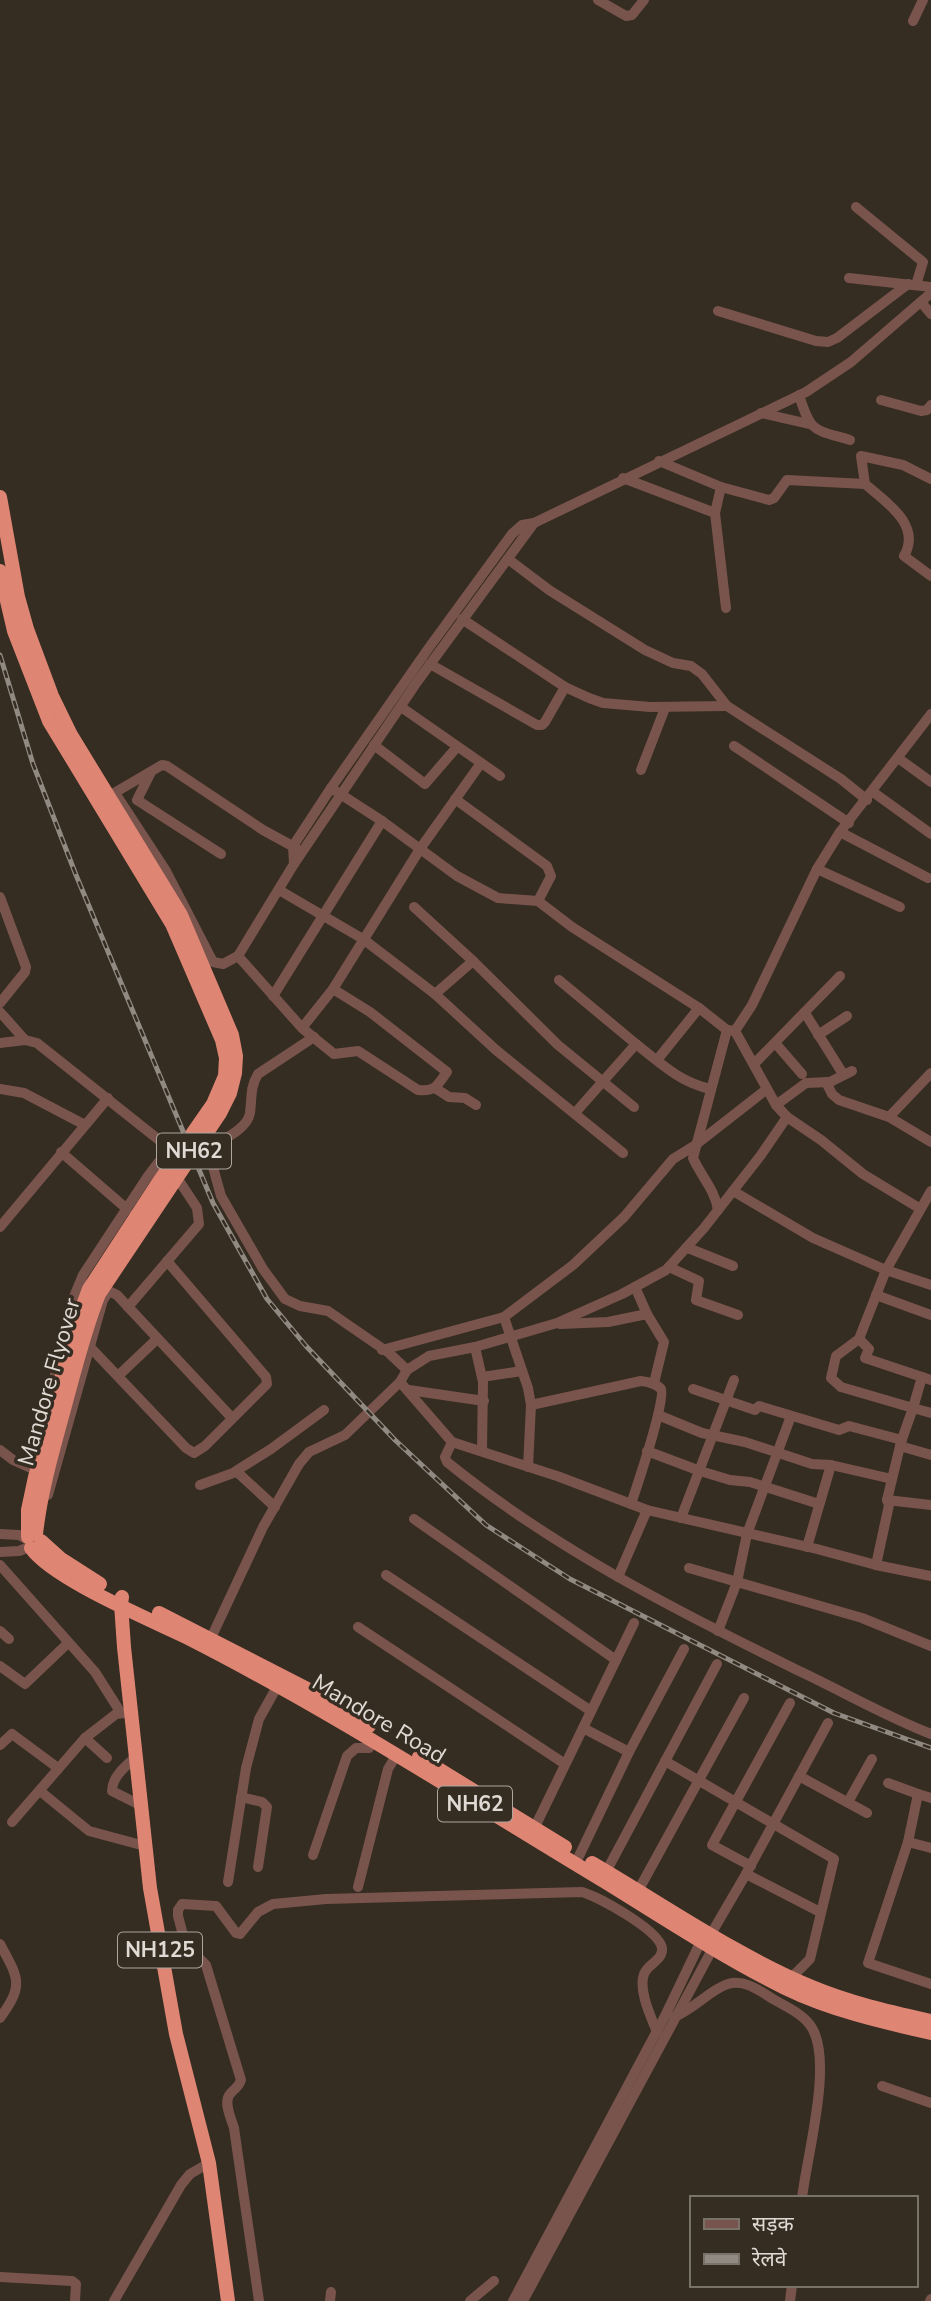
<svg xmlns="http://www.w3.org/2000/svg" width="931" height="2301" viewBox="0 0 931 2301" font-family="'Nunito Sans','Noto Sans Devanagari',sans-serif">
<rect width="100%" height="100%" fill="#352c22"/>
<g fill="none" stroke-linecap="round" stroke-linejoin="round">
<g stroke="#79544c" stroke-width="10">
<polyline points="598,0 626,16 632,15 644,0"/>
<polyline points="913,21 923,0"/>
<polyline points="856,207 923,262 916,285"/>
<polyline points="849,278 931,287"/>
<polyline points="921,302 931,314"/>
<polyline points="718,311 816,341 828,342 837,338 908,284"/>
<path d="M 799,395 C 811,433 813,429 850,440"/>
<polyline points="881,400 921,411 927,410 931,405"/>
<polyline points="761,413 809,424"/>
<polyline points="659,461 721,487 769,500 774,498 787,480 865,484"/>
<polyline points="623,478 715,513 726,608"/>
<path d="M 931,479 L 903,465 L 861,456 L 865,484 C 886,502 922,525 904,556 L 931,576"/>
<polyline points="715,513 721,487"/>
<polyline points="508,559 549,590 645,650 673,663 691,666 702,674 727,706 841,779 867,800"/>
<polyline points="462,619 565,687 589,698 603,703 650,707 727,706"/>
<polyline points="430,664 537,725 542,725 545,722 565,687"/>
<polyline points="401,707 500,776"/>
<polyline points="374,745 425,784 457,747"/>
<polyline points="734,746 849,823"/>
<polyline points="898,758 931,782"/>
<polyline points="641,770 665,708"/>
<polyline points="151,772 137,800 221,854"/>
<polyline points="331,788 382,821 457,876 498,898 538,901 572,927 699,1008 727,1030 735,1031 752,1005 817,869 840,832 931,714"/>
<polyline points="873,792 931,834"/>
<polyline points="115,793 166,871 213,962 223,964 238,956 294,864 417,682 534,523"/>
<polyline points="109,796 162,765 167,766 263,830 296,848"/>
<polyline points="455,799 547,866 551,876 538,901"/>
<polyline points="840,832 928,878"/>
<polyline points="294,864 293,846 331,788 428,649 512,534 522,525 534,523 806,392 851,362 931,293"/>
<polyline points="817,869 900,907"/>
<polyline points="279,890 363,939 435,994 496,1050 623,1153"/>
<polyline points="0,897 26,967 25,972 0,1003"/>
<polyline points="414,907 473,961"/>
<path d="M 238,956 L 302,1028 L 334,1054 L 358,1051 L 418,1090 C 436,1092 437,1085 447,1072 L 370,1012 L 333,989 L 302,1028"/>
<polyline points="559,980 636,1044"/>
<polyline points="333,989 420,849 481,763"/>
<polyline points="435,994 473,961 558,1045 634,1107"/>
<polyline points="273,996 382,821"/>
<polyline points="0,1012 25,1040"/>
<polyline points="805,1013 843,1074"/>
<polyline points="818,1035 847,1016"/>
<polyline points="0,1043 25,1040 37,1043 159,1140 171,1146 208,1149 221,1196 263,1269 285,1299 300,1306 328,1311 389,1353 407,1370"/>
<polyline points="776,1044 802,1074"/>
<polyline points="657,1060 699,1008"/>
<polyline points="754,1064 840,976"/>
<polyline points="826,1082 832,1094 839,1100 889,1117 931,1142"/>
<polyline points="435,1088 449,1097 465,1098 476,1105"/>
<polyline points="0,1089 24,1093 85,1125"/>
<polyline points="776,1105 806,1083 830,1082 852,1071"/>
<path d="M 575,1113 L 636,1044 C 660,1063 681,1083 711,1089"/>
<polyline points="787,1117 821,1140 863,1174 919,1208"/>
<polyline points="889,1117 931,1073"/>
<path d="M 208,1149 C 221,1140 247,1130 250,1113 C 252,1098 250,1087 258,1074 L 314,1037"/>
<polyline points="61,1152 127,1209"/>
<polyline points="733,1191 813,1238 886,1270 859,1339 836,1356 831,1378 841,1387 913,1408 901,1442 887,1500 889,1505 876,1565"/>
<polyline points="931,1191 886,1270 931,1285"/>
<path d="M 718,1210 C 715,1190 701,1176 693,1158 L 727,1030"/>
<polyline points="0,1227 108,1098"/>
<polyline points="688,1248 733,1266"/>
<polyline points="669,1267 699,1281 696,1300 738,1315"/>
<polyline points="635,1287 647,1314 664,1342 654,1383"/>
<polyline points="876,1295 931,1315"/>
<polyline points="128,1307 199,1224 197,1208 174,1173"/>
<polyline points="504,1317 528,1388 531,1405 528,1467"/>
<polyline points="560,1324 608,1322 647,1314"/>
<polyline points="859,1339 869,1349 865,1358 922,1377"/>
<polyline points="89,1346 186,1448 194,1453 205,1446 267,1384 266,1377 167,1261"/>
<polyline points="475,1347 483,1382 482,1451"/>
<polyline points="382,1350 504,1317 573,1265 624,1217 673,1159 694,1146 767,1089"/>
<polyline points="119,1375 157,1339"/>
<polyline points="482,1377 522,1371"/>
<polyline points="931,1380 922,1377 913,1408 931,1413"/>
<polyline points="400,1382 452,1442 557,1476 647,1510 817,1549 876,1565 931,1576"/>
<polyline points="693,1389 755,1410 759,1406 839,1430 849,1426 902,1440"/>
<polyline points="409,1390 484,1401"/>
<path d="M 531,1405 L 641,1381 C 648,1382 656,1383 661,1389 C 667,1398 636,1489 631,1504"/>
<polyline points="658,1415 702,1433 745,1442 812,1464 831,1465 892,1479"/>
<polyline points="45,1416 73,1299 83,1275 148,1176 171,1146"/>
<path d="M 452,1442 L 445,1457 L 447,1462 C 553,1548 675,1610 797,1670 C 842,1691 885,1716 931,1734"/>
<polyline points="900,1446 931,1455"/>
<polyline points="0,1450 13,1460 33,1469"/>
<polyline points="647,1451 700,1471 730,1480 750,1482 819,1504"/>
<polyline points="200,1485 236,1472"/>
<polyline points="48,1495 103,1300 107,1294 111,1292 117,1295 232,1418"/>
<polyline points="887,1500 931,1505"/>
<polyline points="275,1507 236,1471 271,1449 324,1410"/>
<polyline points="681,1518 734,1380"/>
<polyline points="414,1519 616,1660"/>
<polyline points="0,1534 19,1535 26,1539"/>
<polyline points="807,1547 831,1465"/>
<polyline points="0,1552 19,1551 29,1547"/>
<polyline points="0,1565 95,1672 121,1713"/>
<polyline points="689,1568 862,1618 931,1646"/>
<polyline points="386,1575 591,1711"/>
<polyline points="618,1577 647,1510"/>
<polyline points="358,1627 565,1764"/>
<polyline points="0,1631 9,1639"/>
<polyline points="718,1631 737,1582 747,1534 791,1416"/>
<polyline points="211,1638 263,1527 299,1464 309,1452 345,1435 400,1382 407,1370 429,1356 475,1347 557,1323 622,1294 666,1270 704,1228 761,1155 787,1117 776,1105 735,1031"/>
<polyline points="0,1666 25,1684 68,1643"/>
<polyline points="583,1728 629,1752"/>
<polyline points="85,1738 116,1714 125,1713"/>
<polyline points="0,1745 12,1734 58,1768"/>
<path d="M 137,1756 C 127,1765 112,1776 112,1791 L 142,1806"/>
<polyline points="665,1761 834,1859 810,1959 791,1978"/>
<polyline points="799,1776 867,1813"/>
<polyline points="888,1783 918,1794"/>
<polyline points="40,1791 89,1831 145,1846"/>
<polyline points="241,1797 262,1802 267,1807 258,1867"/>
<polyline points="848,1802 872,1759"/>
<polyline points="12,1822 85,1738 107,1758"/>
<polyline points="532,1833 634,1623"/>
<polyline points="908,1842 918,1794 931,1798"/>
<polyline points="931,1848 908,1842 868,1963 931,1984"/>
<polyline points="313,1855 347,1756 356,1748 369,1748 372,1738"/>
<polyline points="579,1856 629,1752 684,1649"/>
<polyline points="751,1866 712,1845 790,1703"/>
<polyline points="606,1872 717,1664"/>
<polyline points="746,1874 820,1912"/>
<polyline points="228,1882 246,1768 259,1719 278,1685"/>
<polyline points="358,1887 388,1769 397,1754"/>
<polyline points="638,1891 744,1698"/>
<polyline points="711,1934 746,1874 828,1723"/>
<path d="M 0,1944 C 19,1979 24,1985 0,2018"/>
<path d="M 674,2017 C 694,2009 711,1989 728,1984 C 745,1979 760,1991 773,1999 C 786,2007 804,2014 812,2028 C 833,2063 807,2155 802,2198"/>
<polyline points="882,2086 931,2103"/>
<polyline points="0,2277 72,2281 76,2284 75,2301"/>
<polyline points="114,2301 181,2185 190,2174 209,2163"/>
<path d="M 259,2301 L 234,2128 C 231,2118 223,2102 230,2094 C 235,2088 239,2087 241,2080 L 206,1965 L 187,1946 L 183,1935 L 178,1916 L 178,1910 L 182,1904 L 216,1906 L 236,1933 L 240,1934 L 258,1912 L 273,1904 L 326,1899 L 582,1892 C 599,1897 659,1930 662,1948 C 663,1961 648,1963 644,1974 C 638,1990 651,2017 657,2032"/>
<polyline points="330,2301 331,2292"/>
<polyline points="470,2301 494,2281"/>
<polyline points="513,2301 666,2014 701,1941"/>
<polyline points="523,2301 713,1948"/>
<polyline points="790,2301 792,2285"/>
<polyline points="930,2301 931,2299"/>
</g>
<g stroke="#df8573" stroke-width="14">
<path d="M 0,497 L 18,597 L 27,629 L 52,696 L 71,735 L 181,915 L 232,1035 L 236,1056 L 235,1073 L 230,1093 L 220,1113 L 99,1294 C 85,1329 76,1365 66,1402 C 54,1446 41,1489 36,1534"/>
<polyline points="0,571 14,631 49,721 172,924 222,1040 226,1058 225,1076 213,1104 158,1183 89,1289 76,1324 35,1477 28,1510 28,1537"/>
<polyline points="41,1541 61,1559 100,1584"/>
<path d="M 31,1548 C 53,1579 149,1619 186,1637 C 332,1711 467,1799 607,1883 C 665,1919 723,1957 785,1988 C 830,2010 882,2022 931,2033"/>
<polyline points="122,1597 121,1604 124,1647 150,1888 176,2034 209,2163 228,2301"/>
<polyline points="159,1613 319,1695 369,1726"/>
<polyline points="419,1757 565,1847"/>
<path d="M 592,1863 C 664,1905 735,1955 812,1987 C 850,2003 891,2012 931,2021"/>
</g>
<defs>
<polyline id="rail" points="0,655 33,764 76,875 213,1203 267,1299 306,1346 395,1440 486,1525 570,1579 834,1713 931,1748"/>
</defs>
<use href="#rail" stroke="#918a82" stroke-width="5"/>
<use href="#rail" stroke="#352c22" stroke-width="2.5" stroke-dasharray="8" stroke-linecap="butt"/>
</g>
<g text-anchor="middle" dominant-baseline="central" stroke-width="7" stroke-linejoin="round" paint-order="stroke">
<g fill="#352c22" stroke="#ada69f" stroke-width="2">
<rect x="157" y="1133.5" width="74" height="35" rx="5"/>
<rect x="438" y="1786.5" width="74" height="35" rx="5"/>
<rect x="118" y="1932.5" width="84" height="35" rx="5"/>
</g>
<g font-size="21" font-weight="bold" fill="#e0dad4">
<text x="194" y="1151">NH62</text>
<text x="475" y="1804">NH62</text>
<text x="160" y="1950">NH125</text>
</g>
<g font-size="23" fill="#e0dad4" stroke="#352c22">
<text transform="translate(49 1382) rotate(-74)">Mandore Flyover</text>
<text transform="translate(379 1719) rotate(31)">Mandore Road</text>
</g>
</g>
<rect x="690" y="2196" width="228" height="91" fill="#352c22" stroke="#797269" stroke-width="2"/>
<rect x="704" y="2219" width="35" height="10" fill="#79544c" stroke="#797269" stroke-width="2"/>
<text x="752" y="2231" font-size="21" fill="#e0dad4">सड़क</text>
<rect x="704" y="2254" width="35" height="10" fill="#918a82" stroke="#797269" stroke-width="2"/>
<text x="752" y="2266" font-size="21" fill="#e0dad4">रेलवे</text>
</svg>
